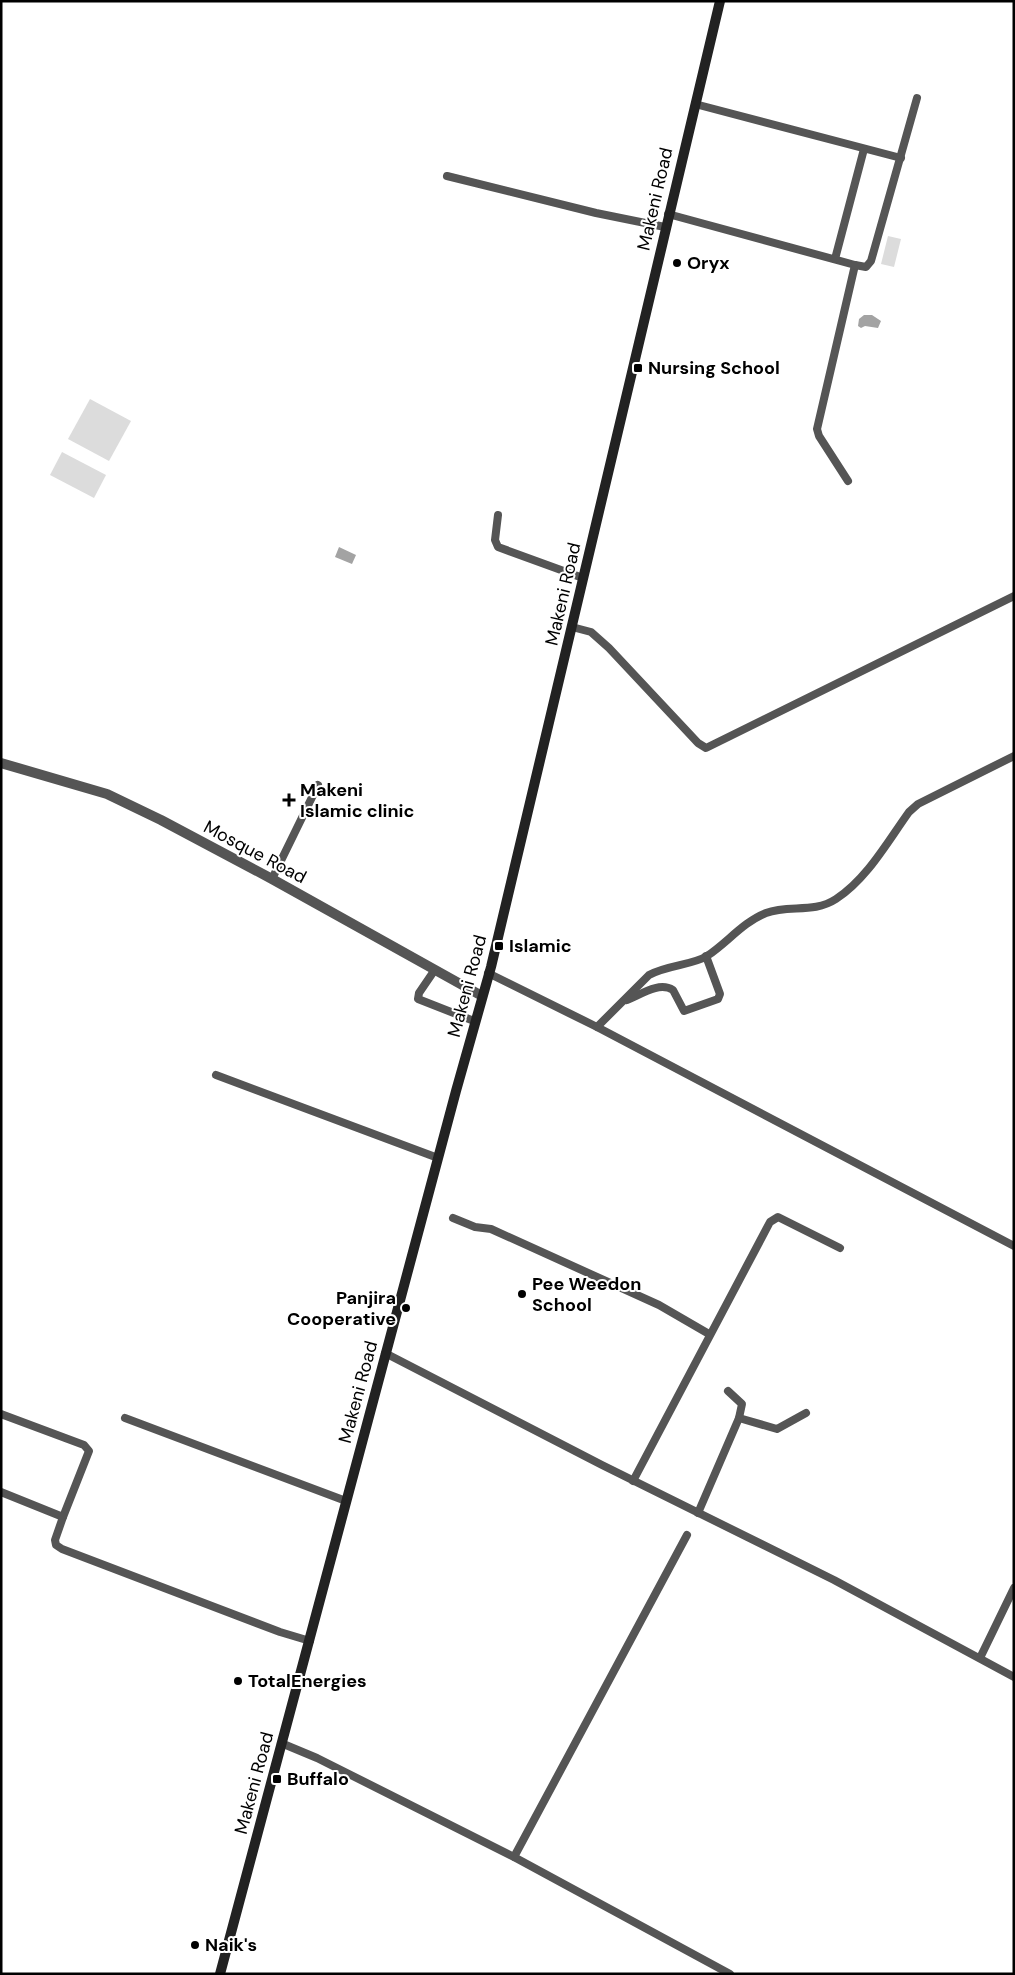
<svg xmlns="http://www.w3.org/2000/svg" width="1015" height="1975" viewBox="0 0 1015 1975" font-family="'DM Sans',sans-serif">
<rect width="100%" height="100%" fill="#fff"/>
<g fill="#dcdcdc">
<polygon points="888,236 901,239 894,267 881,264"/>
<polygon points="90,399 131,421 109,461 68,439"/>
<polygon points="62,452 106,475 94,498 50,475"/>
</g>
<g fill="#a3a3a3">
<polygon points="864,315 872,315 881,321 878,328 865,326 861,328 858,326 859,319"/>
<polygon points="339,547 356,555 352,564 335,557"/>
</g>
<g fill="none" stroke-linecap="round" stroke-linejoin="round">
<g stroke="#555" stroke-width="8">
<polyline points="695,104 901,158"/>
<polyline points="447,176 596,213 665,227"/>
<polyline points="668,214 855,265 817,429 819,436 848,481"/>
<polyline points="835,259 864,149"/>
<polyline points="855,265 866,267 871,261 917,98"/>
<polyline points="498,515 495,540 498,547 583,578"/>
<polyline points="572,627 591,632 609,648 698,743 706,748 1014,596"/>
<polyline points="272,879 318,785"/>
<polyline points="434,971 419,993 418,999 474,1021"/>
<polyline points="488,973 597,1027 1014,1246"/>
<path d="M 627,1000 C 640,995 659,981 673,990 L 684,1011 L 718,999 L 720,994 L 706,956"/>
<path d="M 597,1027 L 649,975 C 667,965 693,965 707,956 C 727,943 743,922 766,913 C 789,904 813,914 836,899 C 867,879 888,841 909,812 L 918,804 L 1014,756"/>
<polyline points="216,1075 438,1158"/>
<polyline points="453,1218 475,1227 491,1229 659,1305 709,1334"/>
<polyline points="385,1353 602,1465 834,1580 1014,1677"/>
<polyline points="1,1414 84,1445 89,1451 63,1517"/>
<polyline points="125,1418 346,1501"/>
<polyline points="739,1418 777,1429 806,1413"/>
<polyline points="633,1481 770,1222 778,1217 840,1248"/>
<polyline points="1,1492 63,1517 55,1540 56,1545 62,1549 280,1632 310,1641"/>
<polyline points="698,1513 739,1418 742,1404 728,1391"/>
<polyline points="980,1658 1014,1588"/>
<polyline points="281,1743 317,1758 514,1857 730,1974"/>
<polyline points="514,1857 687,1535"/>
</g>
<polyline stroke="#555" stroke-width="10" points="1,763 107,794 161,820 272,879 482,996"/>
<polyline stroke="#222" stroke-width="10" points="220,1974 456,1091 491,967 720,1"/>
</g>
<g fill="#000" stroke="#fff" stroke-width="2">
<circle cx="677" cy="263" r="5"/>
<rect x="633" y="363" width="10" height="10" rx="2.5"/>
<path d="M286.5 792.5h5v5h5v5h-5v5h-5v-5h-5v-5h5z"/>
<rect x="494" y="941" width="10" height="10" rx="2.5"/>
<circle cx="522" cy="1294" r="5"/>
<circle cx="406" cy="1308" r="5"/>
<circle cx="238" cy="1681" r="5"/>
<rect x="272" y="1774" width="10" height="10" rx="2.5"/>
<circle cx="195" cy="1945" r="5"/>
</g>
<g text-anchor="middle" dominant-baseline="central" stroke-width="4" stroke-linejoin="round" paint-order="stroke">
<g font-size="18" fill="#000" stroke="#fff">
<text transform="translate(655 199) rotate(-77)">Makeni Road</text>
<text transform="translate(563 594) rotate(-77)">Makeni Road</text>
<text transform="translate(255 852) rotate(28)">Mosque Road</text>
<text transform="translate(467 986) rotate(-75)">Makeni Road</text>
<text transform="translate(358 1392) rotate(-75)">Makeni Road</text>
<text transform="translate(254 1783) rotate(-75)">Makeni Road</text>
</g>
<g font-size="18" font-weight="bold" fill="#000" stroke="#fff" text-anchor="start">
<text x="687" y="263">Oryx</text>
<text x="648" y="368">Nursing School</text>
<text x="300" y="790">Makeni<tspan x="300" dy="21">Islamic clinic</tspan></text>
<text x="509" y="946">Islamic</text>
<text x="532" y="1284">Pee Weedon<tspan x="532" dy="21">School</tspan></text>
<text x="396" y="1298" text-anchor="end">Panjira<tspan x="396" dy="21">Cooperative</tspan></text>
<text x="248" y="1681">TotalEnergies</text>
<text x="287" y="1779">Buffalo</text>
<text x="205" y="1945">Naik's</text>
</g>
</g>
<rect width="1015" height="1975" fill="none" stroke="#000000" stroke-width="5"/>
</svg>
